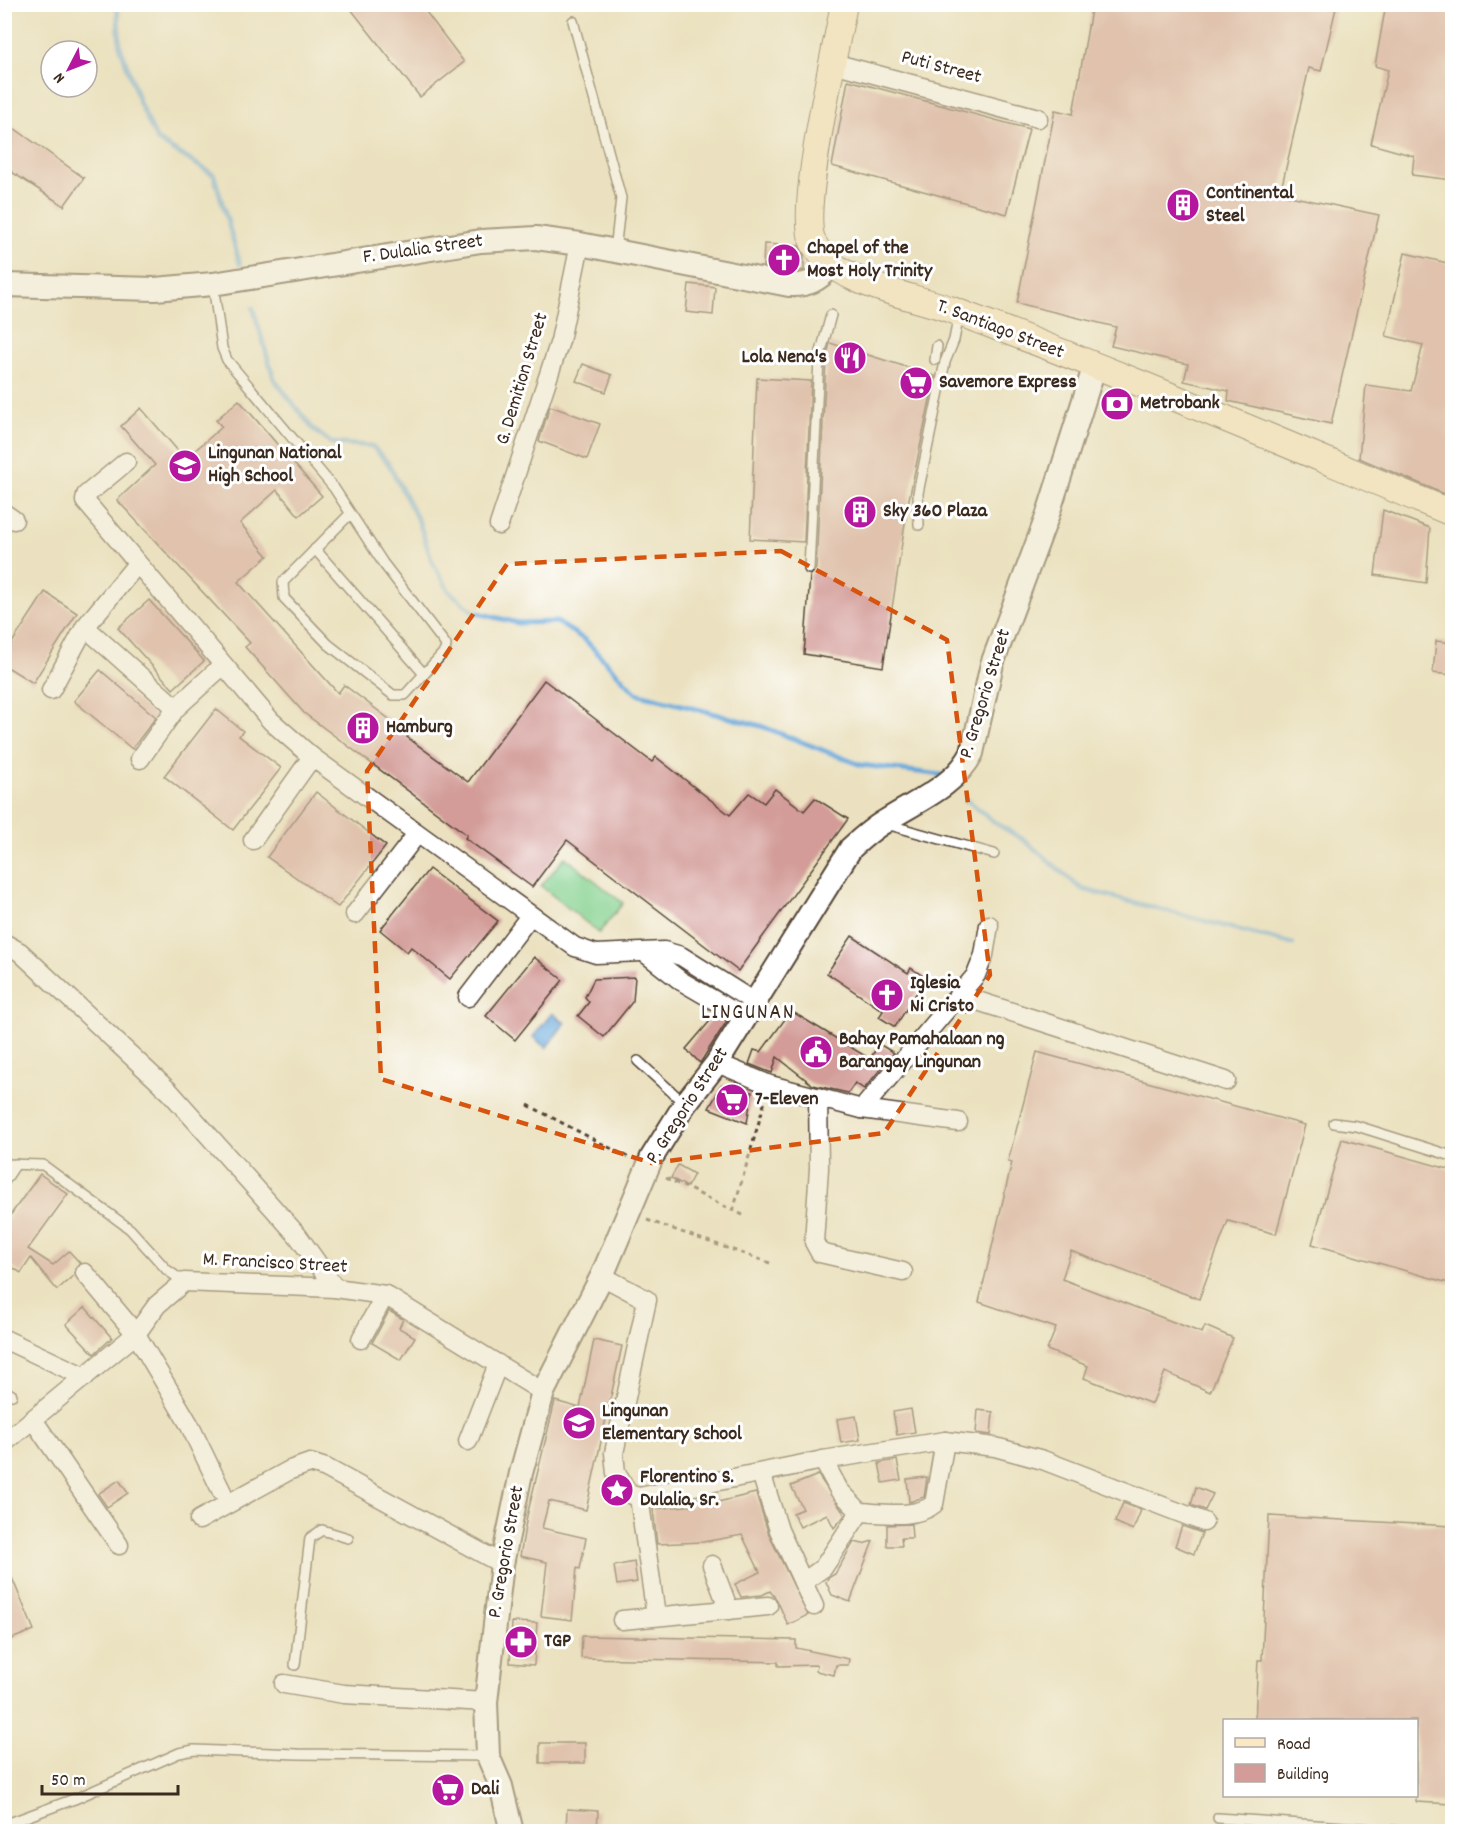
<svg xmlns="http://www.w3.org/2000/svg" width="1457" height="1836" viewBox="0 0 1457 1836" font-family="Dekko,sans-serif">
<rect width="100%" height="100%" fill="#fff"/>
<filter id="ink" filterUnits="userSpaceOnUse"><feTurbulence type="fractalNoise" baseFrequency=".0167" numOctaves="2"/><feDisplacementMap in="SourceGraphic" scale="12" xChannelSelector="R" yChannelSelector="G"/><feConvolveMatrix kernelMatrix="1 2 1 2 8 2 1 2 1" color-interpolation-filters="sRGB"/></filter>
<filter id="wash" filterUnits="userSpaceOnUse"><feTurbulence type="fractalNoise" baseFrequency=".008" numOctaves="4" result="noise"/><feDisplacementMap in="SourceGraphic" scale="24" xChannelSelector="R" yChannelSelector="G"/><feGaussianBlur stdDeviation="1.35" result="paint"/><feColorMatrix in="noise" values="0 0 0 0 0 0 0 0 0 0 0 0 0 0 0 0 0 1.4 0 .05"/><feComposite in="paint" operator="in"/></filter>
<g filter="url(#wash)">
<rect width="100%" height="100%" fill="#ebe1c0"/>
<polygon fill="#85d18f" stroke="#607e56" stroke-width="1.5" points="565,857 623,903 599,933 541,886"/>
<polygon fill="#66a7d9" stroke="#50687c" stroke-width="1.5" points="552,1013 565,1023 546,1048 533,1037"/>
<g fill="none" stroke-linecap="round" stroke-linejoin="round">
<g stroke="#66a7d9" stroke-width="5">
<polyline points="117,4 120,46 140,104 157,140 214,175 240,264"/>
<polyline points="253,308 274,379 313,429 331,443 372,446 388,463 419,522 432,561 449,591 474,612 518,623 557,622 585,640 636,693 761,726 861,765 942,775"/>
<polyline points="967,800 994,822 1024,840 1082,889 1293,944"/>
</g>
</g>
<g id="blocks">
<g fill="#d39c98">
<polygon points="347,4 420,4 464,62 420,97"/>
<polygon points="1092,4 1337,4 1321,71 1309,68 1280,194 1379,215 1331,424 1228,401 1229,391 1184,381 1188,364 1111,346 1116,327 1017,303 1055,110 1073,114"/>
<polygon points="1386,4 1452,4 1452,180 1412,175 1414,156 1371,144 1388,70 1375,66"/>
<polygon points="848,80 1029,129 1007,214 832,166"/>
<polygon points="4,121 84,178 64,206 4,167"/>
<polygon points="764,244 799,246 804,256 804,270 790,272 763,266"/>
<polygon points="1405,253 1452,264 1452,497 1359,458 1366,385 1411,391 1423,345 1386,336"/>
<polygon points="689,284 715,287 713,315 686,312"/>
<polygon points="830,343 935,376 908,504 883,667 804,654 810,576 816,569 826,360"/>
<polygon points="583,364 612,375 606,392 576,381"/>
<polygon points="757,378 811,381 804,542 750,539"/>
<polygon points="239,400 322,496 299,516 277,490 240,523 268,556 238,582 338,693 344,685 409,734 407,737 468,782 544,680 652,762 656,757 730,815 749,793 764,803 775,789 804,811 815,798 848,819 738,971 567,840 532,887 465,838 467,835 304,713 245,647 250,643 117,500 155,465 121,426 141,408 185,459 222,427 216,420"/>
<polygon points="550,406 600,424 587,459 539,441"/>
<polygon points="1383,510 1430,528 1426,583 1375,575"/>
<polygon points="45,592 77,613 33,683 4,665 4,655"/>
<polygon points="149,600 204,661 173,689 118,628"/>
<polygon points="1436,641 1452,643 1452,675 1433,673"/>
<polygon points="100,670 156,717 132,749 74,701"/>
<polygon points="216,709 243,731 239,736 281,768 233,830 164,776"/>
<polygon points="316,792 386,846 338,907 267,857"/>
<polygon points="429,869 498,921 450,979 411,947 407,952 380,930"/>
<polygon points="852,936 908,973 911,968 926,978 895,1027 879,1017 883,1011 827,973"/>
<polygon points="534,957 563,980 515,1040 486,1016"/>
<polygon points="635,977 633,1001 604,1037 578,1016 589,1002 585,997 594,979"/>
<polygon points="791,1011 870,1059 879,1044 894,1053 864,1089 855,1083 848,1093 813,1085 777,1057 772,1073 749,1064 754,1050 761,1052"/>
<polygon points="716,1014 727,1021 700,1063 686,1049"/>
<polygon points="1037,1052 1305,1125 1276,1234 1228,1221 1199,1299 1071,1251 1062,1279 1202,1333 1205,1326 1233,1338 1210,1392 1165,1372 1152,1404 1084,1378 1088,1366 1047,1350 1056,1328 979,1302 1012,1162 1008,1161"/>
<polygon points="722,1085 752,1092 747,1123 709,1108"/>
<polygon points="1342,1139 1452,1170 1452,1284 1312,1244"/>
<polygon points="678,1165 694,1174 687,1187 671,1178"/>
<polygon points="40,1174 68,1194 28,1249 53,1265 69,1251 80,1263 75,1269 74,1275 57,1290 31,1258 21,1273 4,1262 4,1224"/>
<polygon points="85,1307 112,1338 94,1354 66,1324"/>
<polygon points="389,1311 403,1319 399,1328 415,1337 401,1360 372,1343"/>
<polygon points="594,1340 622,1346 586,1510 549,1501 542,1528 586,1538 580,1569 577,1568 572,1620 541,1616 547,1562 520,1556 527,1516 555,1401 580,1408"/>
<polygon points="911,1409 915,1432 897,1435 893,1412"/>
<polygon points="978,1410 993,1412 991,1435 976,1433"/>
<polygon points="856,1416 860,1440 841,1443 837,1419"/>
<polygon points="897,1460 901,1480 883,1483 879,1463"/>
<polygon points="818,1475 845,1515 834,1528 827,1514 800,1527 793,1513 803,1509 791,1486"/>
<polygon points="927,1477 924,1497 909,1502 907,1479"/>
<polygon points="119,1480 128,1493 107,1507 98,1494"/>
<polygon points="1196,1487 1213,1494 1205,1510 1191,1505"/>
<polygon points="756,1493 769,1535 808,1615 788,1625 777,1600 770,1591 762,1595 741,1597 735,1584 760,1572 742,1535 703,1542 657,1544 653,1509 695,1505 694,1499 716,1494 718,1502"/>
<polygon points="1123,1503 1141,1510 1133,1530 1115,1522"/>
<polygon points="1269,1516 1452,1526 1452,1804 1416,1802 1416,1720 1255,1720 1258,1660 1262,1660"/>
<polygon points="911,1524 912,1538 901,1538 902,1546 887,1546 887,1525"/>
<polygon points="1182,1526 1202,1533 1194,1554 1175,1546"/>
<polygon points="873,1541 850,1602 832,1595 826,1582 828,1578 835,1574 854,1542 863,1544"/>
<polygon points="4,1559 34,1630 4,1642"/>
<polygon points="634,1562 637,1582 617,1585 614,1566"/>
<polygon points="512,1622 537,1623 534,1665 510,1663"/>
<polygon points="582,1636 796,1640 796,1648 849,1659 848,1665 836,1665 834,1675 816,1671 817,1665 778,1666 778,1662 581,1658"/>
<rect x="540" y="1743" width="45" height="20"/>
<polygon points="567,1809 598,1811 597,1832 566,1831"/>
</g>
</g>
</g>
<g filter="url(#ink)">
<use href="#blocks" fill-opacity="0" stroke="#554536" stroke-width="1.5"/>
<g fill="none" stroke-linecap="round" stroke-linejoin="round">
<defs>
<g id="service">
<polyline points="573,21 621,198 615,251"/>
<polyline points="213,284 222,348 227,360 334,488 383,563 446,645 445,651 405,695 393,695 328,644 284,598 283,582 350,514"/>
<polyline points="935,360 937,346"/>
<polyline points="919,525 918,493 945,362 954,340 959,314"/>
<polyline points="315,549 424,674"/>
<polyline points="809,569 819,359 831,315"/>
<polyline points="886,824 994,854"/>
<polyline points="638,1061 685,1104"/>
<polyline points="1334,1123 1357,1126 1452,1156"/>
<polyline points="4,1164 43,1165 130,1229 167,1270 184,1282"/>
<polyline points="4,1182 16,1164"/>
<polyline points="4,1390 12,1395"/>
<polyline points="295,1665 310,1538 322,1530 348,1538"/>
<polyline points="1218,1818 1414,1832"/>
<polyline points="4,1825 77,1798 179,1753 194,1750 297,1754 488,1756"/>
</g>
<g id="minor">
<polyline points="833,63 1038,118"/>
<polyline points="126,462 86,495 85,501 271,721 312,757 575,947 596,954 664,951 681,956 754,1002"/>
<polyline points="4,513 14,520"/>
<polyline points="499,525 560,341 580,244"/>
<polyline points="85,627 176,708"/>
<polyline points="51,690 85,627 137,564"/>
<polyline points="140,759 176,708 222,666"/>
<polyline points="253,840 312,757"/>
<polyline points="355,914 417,834"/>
<polyline points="4,943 20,952 170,1092 298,1236 335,1288"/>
<polyline points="645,953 681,981 743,1017"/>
<polyline points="959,995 1226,1081"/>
<polyline points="468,997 530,916"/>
<polyline points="717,1063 770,1085 862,1109 958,1122"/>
<polyline points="818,1097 819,1168 814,1242 820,1253 903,1272"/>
<polyline points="862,1109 976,975 984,955 989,925"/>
<polyline points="85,1273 136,1334 189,1424 222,1492"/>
<polyline points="602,1276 647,1300 614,1453 616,1473 629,1494 639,1497 823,1460 945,1441 995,1447 1043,1460 1204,1522"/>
<polyline points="4,1339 85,1377"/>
<polyline points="361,1339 385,1295"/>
<polyline points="34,1421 119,1545"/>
<polyline points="468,1441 498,1364"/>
<polyline points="4,1443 136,1334 157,1305 184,1282 335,1288 385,1295 543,1392"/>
<path d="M 823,1460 L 839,1490 L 860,1512 C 883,1513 916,1519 934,1504 L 945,1441"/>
<polyline points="761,1473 779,1530 814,1606"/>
<polyline points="639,1497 656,1616"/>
<polyline points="199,1520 290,1470 310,1463 326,1468 502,1564"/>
<polyline points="712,1565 729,1610"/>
<polyline points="803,1582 823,1568 860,1512"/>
<polyline points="622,1620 768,1606"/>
<polyline points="284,1684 344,1694 486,1702"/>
</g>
<g id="tertiary">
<path d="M 4,285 L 155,289 L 213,284 L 481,241 L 536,238 L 580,244 L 789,285 C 809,286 818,280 832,266"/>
<path d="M 512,1832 L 501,1786 L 488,1756 L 486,1702 L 502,1564 L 521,1473 L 543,1392 L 602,1276 L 652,1157 L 685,1104 L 717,1063 L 851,848 C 861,839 872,829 884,822 C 914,802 955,787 972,753 L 992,664 L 1047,517 L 1095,365"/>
</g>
<path id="secondary" d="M 844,4 C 836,47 798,211 813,242 C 834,284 907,294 949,309 C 1119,372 1285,444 1452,513"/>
</defs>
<use href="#service" stroke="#554536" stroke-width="12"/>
<use href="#minor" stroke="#554536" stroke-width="21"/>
<use href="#tertiary" stroke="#554536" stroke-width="26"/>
<use href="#secondary" stroke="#554536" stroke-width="28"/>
<g stroke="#554536" stroke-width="3" stroke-dasharray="4.5 4.5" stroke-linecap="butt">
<polyline points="928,1057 972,1069"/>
<polyline points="528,1105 631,1159"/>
<polyline points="666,1178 745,1216"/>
<polyline points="733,1211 765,1101"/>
<polyline points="647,1220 770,1263"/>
</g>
<use href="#service" stroke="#fff" stroke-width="9"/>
<use href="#minor" stroke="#fff" stroke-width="18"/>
<use href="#tertiary" stroke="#fff" stroke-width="22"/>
<use href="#secondary" stroke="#fae7c3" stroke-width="26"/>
</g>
</g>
<path d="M0 0H1457V1836H0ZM 781,551 L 947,640 L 990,975 L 884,1133 L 652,1163 L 381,1079 L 367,771 L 507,564 Z" fill="#ebe1c0" fill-opacity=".55" fill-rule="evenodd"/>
<path fill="none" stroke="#d7540e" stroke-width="4.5" stroke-dasharray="12 8" stroke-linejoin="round" d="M 781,551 L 947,640 L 990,975 L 884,1133 L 652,1163 L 381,1079 L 367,771 L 507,564 Z"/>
<defs>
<symbol id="building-disc" viewBox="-11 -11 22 22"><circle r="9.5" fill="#b5179e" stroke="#fff"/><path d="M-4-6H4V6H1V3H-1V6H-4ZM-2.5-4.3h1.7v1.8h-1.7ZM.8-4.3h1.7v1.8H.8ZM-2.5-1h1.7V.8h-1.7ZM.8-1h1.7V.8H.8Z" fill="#fff"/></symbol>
<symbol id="church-disc" viewBox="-11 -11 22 22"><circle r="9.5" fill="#b5179e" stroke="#fff"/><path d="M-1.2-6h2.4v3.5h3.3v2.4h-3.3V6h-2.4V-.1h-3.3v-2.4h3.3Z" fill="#fff"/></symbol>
<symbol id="restaurant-disc" viewBox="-11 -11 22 22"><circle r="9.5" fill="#b5179e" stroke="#fff"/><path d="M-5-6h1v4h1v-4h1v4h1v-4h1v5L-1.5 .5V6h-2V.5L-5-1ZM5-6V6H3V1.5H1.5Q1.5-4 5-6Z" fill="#fff"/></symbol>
<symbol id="supermarket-disc" viewBox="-11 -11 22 22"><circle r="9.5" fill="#b5179e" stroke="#fff"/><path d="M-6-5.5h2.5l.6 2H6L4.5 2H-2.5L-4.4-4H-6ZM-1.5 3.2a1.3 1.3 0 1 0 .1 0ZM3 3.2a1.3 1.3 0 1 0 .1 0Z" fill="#fff"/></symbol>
<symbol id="bank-disc" viewBox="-11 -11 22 22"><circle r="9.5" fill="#b5179e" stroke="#fff"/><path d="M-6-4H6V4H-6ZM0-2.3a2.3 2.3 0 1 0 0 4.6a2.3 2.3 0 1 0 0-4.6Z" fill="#fff"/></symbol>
<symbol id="school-disc" viewBox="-11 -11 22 22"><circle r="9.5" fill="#b5179e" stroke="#fff"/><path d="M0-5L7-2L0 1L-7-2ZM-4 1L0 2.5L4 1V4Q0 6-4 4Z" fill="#fff"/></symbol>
<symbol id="civic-disc" viewBox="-11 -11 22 22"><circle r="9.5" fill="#b5179e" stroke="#fff"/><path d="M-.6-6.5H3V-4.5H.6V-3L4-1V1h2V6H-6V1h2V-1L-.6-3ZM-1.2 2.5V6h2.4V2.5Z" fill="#fff"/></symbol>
<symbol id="sight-disc" viewBox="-11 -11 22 22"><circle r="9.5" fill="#b5179e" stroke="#fff"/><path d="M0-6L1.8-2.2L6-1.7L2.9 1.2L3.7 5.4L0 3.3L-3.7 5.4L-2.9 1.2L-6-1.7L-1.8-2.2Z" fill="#fff"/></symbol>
<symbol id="pharmacy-disc" viewBox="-11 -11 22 22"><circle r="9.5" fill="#b5179e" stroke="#fff"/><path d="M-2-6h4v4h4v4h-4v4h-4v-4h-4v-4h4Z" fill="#fff"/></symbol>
</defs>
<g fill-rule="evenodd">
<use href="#building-disc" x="1164" y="186" width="38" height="38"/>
<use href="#church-disc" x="765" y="241" width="38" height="38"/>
<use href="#restaurant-disc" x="831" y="339" width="38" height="38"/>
<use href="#supermarket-disc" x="897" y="364" width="38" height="38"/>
<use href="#bank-disc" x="1098" y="385" width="38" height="38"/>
<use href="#school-disc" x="166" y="447" width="38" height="38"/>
<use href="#building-disc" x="841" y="493" width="38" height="38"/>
<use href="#building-disc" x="344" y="709" width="38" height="38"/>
<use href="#church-disc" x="868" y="976" width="38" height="38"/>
<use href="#civic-disc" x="797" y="1033" width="38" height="38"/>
<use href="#supermarket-disc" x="713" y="1081" width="38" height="38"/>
<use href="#school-disc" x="560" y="1404" width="38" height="38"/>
<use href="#sight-disc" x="598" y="1471" width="38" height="38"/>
<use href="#pharmacy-disc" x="502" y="1623" width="38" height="38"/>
<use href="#supermarket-disc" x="429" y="1771" width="38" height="38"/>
</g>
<g text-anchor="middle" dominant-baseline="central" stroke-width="6" stroke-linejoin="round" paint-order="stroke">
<g font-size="20" fill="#3b2a1e" stroke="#fff">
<text transform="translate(941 68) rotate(15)">Puti Street</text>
<text transform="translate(423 250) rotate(-8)">F. Dulalia Street</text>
<text transform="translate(1000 330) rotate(21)">T. Santiago Street</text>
<text transform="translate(523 379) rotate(-73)">G. Demition Street</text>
<text transform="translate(986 694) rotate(-73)">P. Gregorio Street</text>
<text transform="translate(688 1106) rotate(-57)">P. Gregorio Street</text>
<text transform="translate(275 1264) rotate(3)">M. Francisco Street</text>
<text transform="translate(507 1552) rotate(-80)">P. Gregorio Street</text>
</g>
<g font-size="20" font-weight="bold" fill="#3b2a1e" stroke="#fff" text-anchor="start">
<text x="1206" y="194">Continental<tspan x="1206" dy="23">Steel</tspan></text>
<text x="807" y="249">Chapel of the<tspan x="807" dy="23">Most Holy Trinity</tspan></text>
<text x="827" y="358" text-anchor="end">Lola Nena's</text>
<text x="939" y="383">Savemore Express</text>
<text x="1140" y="404">Metrobank</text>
<text x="208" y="454">Lingunan National<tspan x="208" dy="23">High School</tspan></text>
<text x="883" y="512">Sky 360 Plaza</text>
<text x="386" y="728">Hamburg</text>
<text x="910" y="984">Iglesia<tspan x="910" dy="23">Ni Cristo</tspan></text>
<text x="839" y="1040">Bahay Pamahalaan ng<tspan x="839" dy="23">Barangay Lingunan</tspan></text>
<text x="755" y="1100">7-Eleven</text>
<text x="602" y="1412">Lingunan<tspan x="602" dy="23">Elementary School</tspan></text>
<text x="640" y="1478">Florentino S.<tspan x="640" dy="23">Dulalia, Sr.</tspan></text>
<text x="544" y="1642">TGP</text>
<text x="471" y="1790">Dali</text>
</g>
<g font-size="22" letter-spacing="1.5" fill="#3b2a1e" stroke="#fff">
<text x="748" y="1013">LINGUNAN</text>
</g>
</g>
<rect width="1457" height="1836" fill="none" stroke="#fff" stroke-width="24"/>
<rect x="1223" y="1719" width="195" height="78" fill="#ffffff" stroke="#b1aaa5" stroke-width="1.5"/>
<rect x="1235" y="1738" width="30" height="9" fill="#fae7c3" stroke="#b1aaa5" stroke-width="1.5"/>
<text x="1277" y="1749" font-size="18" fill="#3b2a1e">Road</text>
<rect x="1235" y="1764" width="30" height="18" fill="#d39c98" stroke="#b1aaa5" stroke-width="1.5"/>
<text x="1277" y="1779" font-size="18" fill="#3b2a1e">Building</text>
<g transform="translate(69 69) rotate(228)"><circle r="28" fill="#ffffff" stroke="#b1aaa5" stroke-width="1.5"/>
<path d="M0-4.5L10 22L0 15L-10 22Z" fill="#b5179e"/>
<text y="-9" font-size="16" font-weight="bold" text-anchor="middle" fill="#3b2a1e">N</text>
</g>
<path d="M42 1785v9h136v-9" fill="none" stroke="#3b2a1e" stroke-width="3"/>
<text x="51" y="1785" font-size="18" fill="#3b2a1e" stroke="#ffffff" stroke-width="4.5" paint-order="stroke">50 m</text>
</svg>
